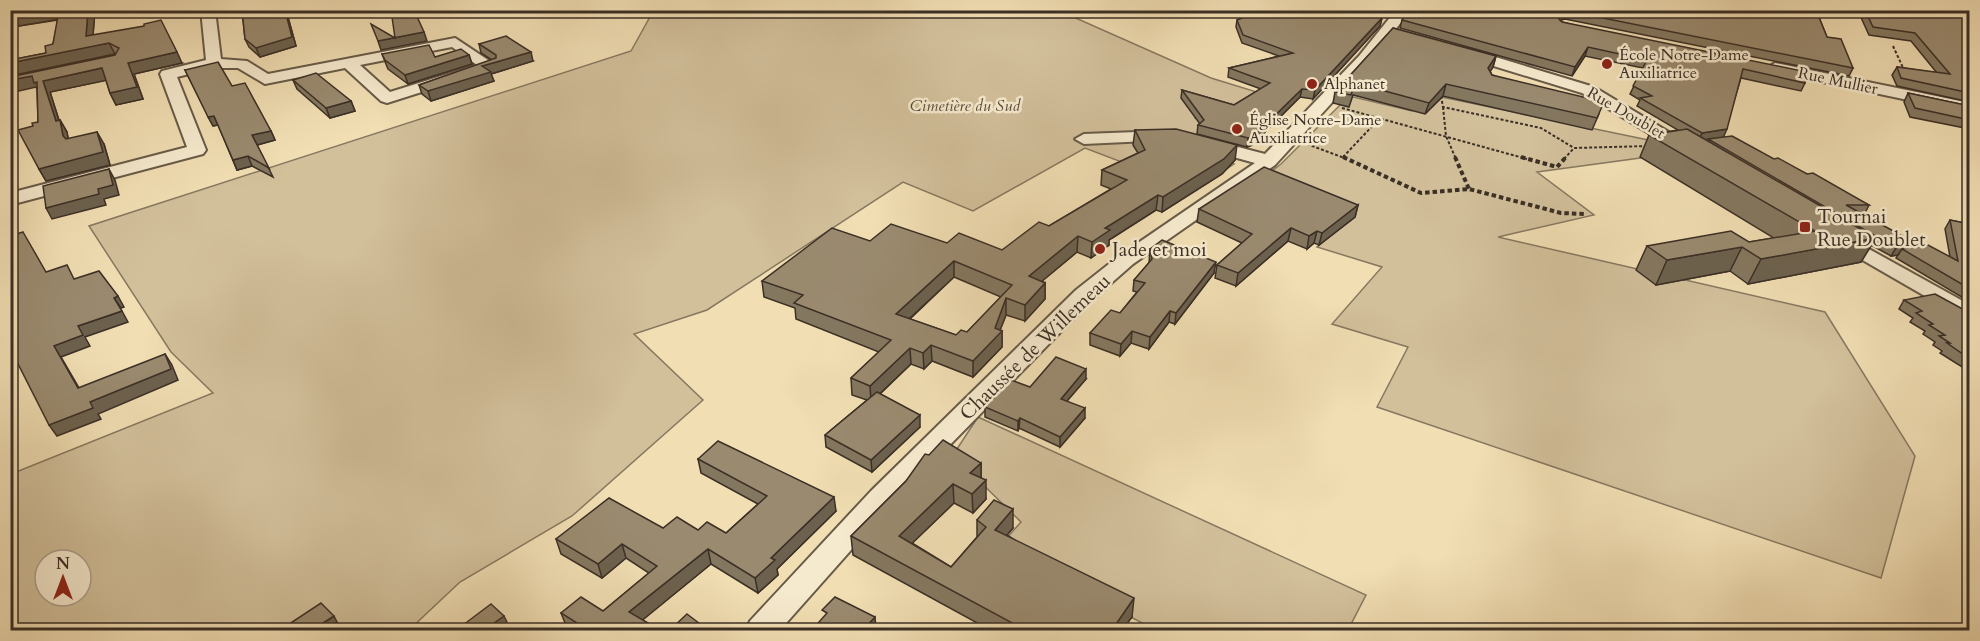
<svg xmlns="http://www.w3.org/2000/svg" width="1980" height="641" viewBox="0 0 1980 641" font-family="Cardo,serif">
<rect width="100%" height="100%" fill="#f1deb3"/>
<filter id="stains"><feTurbulence type="fractalNoise" baseFrequency=".00333" numOctaves="4"/><feColorMatrix values="0 0 0 0 .2 0 0 0 0 .09 0 0 0 0 .02 0 0 0 .5 -.17"/></filter>
<radialGradient id="worn" r=".72"><stop offset=".6" stop-color="#630" stop-opacity="0"/><stop offset="1" stop-color="#630" stop-opacity=".3"/></radialGradient>
<g fill="#d2c09b" stroke="#867860" stroke-width="1.5" fill-rule="evenodd">
<path d="M 645,11 L 1060,11 L 1211,78 L 1260,93 L 1238,117 L 1200,115 L 1195,118 L 1208,125 L 1210,136 L 1231,145 L 1243,145 L 1225,157 L 1228,162 L 1234,164 L 1195,190 L 1085,148 L 973,211 L 903,182 L 707,310 L 634,334 L 703,400 L 572,516 L 460,582 L 409,630 L 350,630 L 325,615 L 299,630 L 11,630 L 11,474 L 213,393 L 171,352 L 89,226 L 631,51 L 651,15 ZM 45,560 L 81,560 L 81,596 L 45,596 Z"/>
<polygon points="1427,94 1658,142 1677,153 1537,172 1594,215 1498,237 1825,312 1915,456 1881,578 1377,407 1408,347 1332,324 1382,267 1317,247 1354,216 1261,179 1281,164 1349,96 1412,111"/>
<polygon points="978,417 1366,595 1348,630 1156,630 997,549 1021,522 953,455"/>
</g>
<g fill="none" stroke-linecap="round" stroke-linejoin="round">
<defs>
<g id="minor">
<path d="M 201,10 L 215,10 L 221,59 L 247,61 L 268,74 L 455,38 L 497,66 L 494,69 L 387,103 L 381,101 L 345,68 L 265,84 L 238,68 L 214,68 L 177,77 L 206,150 L 203,154 L 10,205 L 10,193 L 187,147 L 160,74 L 162,71 L 206,60 ZM 452,47 L 477,65 L 390,92 L 360,65 Z"/>
<polygon points="1396,10 1411,10 1369,62 1275,165 1133,264 1092,300 891,505 780,630 746,630 750,621 871,491 1076,290 1119,256 1255,163 1201,148 1198,144 1201,140 1207,139 1265,154 1359,56"/>
<polygon points="1466,48 1594,87 1697,149 1694,153 1682,153 1582,93 1461,56 1458,53"/>
<polygon points="1775,63 1970,103 1970,113 1770,71 1767,68"/>
<polygon points="1163,131 1172,136 1169,140 1084,144 1075,139 1084,134"/>
<polygon points="1840,233 1970,305 1970,322 1833,243 1830,239 1833,235"/>
</g>
</defs>
<use href="#minor" stroke="#685b49" stroke-width="4"/>
<g stroke="#3b2f26" stroke-width="2" stroke-dasharray="3 2" stroke-linecap="butt">
<polyline points="1893,46 1905,72"/>
<polyline points="1441,96 1443,107 1541,128 1574,148"/>
<polyline points="1443,107 1446,136 1456,159"/>
<polyline points="1342,108 1527,159"/>
<polyline points="1307,144 1347,159"/>
<polyline points="1343,157 1379,119"/>
<polyline points="1564,159 1574,148 1648,146"/>
</g>
<g stroke="#3b2f26" stroke-width="4" stroke-dasharray="4.5 3" stroke-linecap="butt">
<polyline points="1343,157 1421,193 1469,189 1561,213 1584,214"/>
<polyline points="1455,157 1469,189"/>
<polyline points="1521,157 1557,167 1566,157"/>
</g>
<use href="#minor" fill="#f6eace" fill-rule="evenodd"/>
</g>
<g fill="#84775f" stroke="#3b2f26" stroke-width="1.5" fill-rule="evenodd">
<polygon points="10,10 95,11 93,35 182,63 134,74 143,99 116,105 110,93 106,80 50,92 59,120 60,120 67,132 68,139 104,144 110,165 46,181 39,169 33,126 38,122 37,89 36,87 115,54 10,76 10,60 46,53 53,44 58,20 19,26 15,25 10,17"/>
<polygon points="242,10 286,10 296,46 260,57 249,47 245,39"/>
<polygon points="1116,10 1152,10 1136,17"/>
<polygon points="1251,10 1360,10 1382,18 1380,26 1313,99 1300,97 1252,145 1247,147 1197,134 1198,125 1200,124 1181,98 1182,90 1234,105 1261,89 1228,77 1229,68 1279,56 1242,43 1236,27 1237,20 1257,13"/>
<polygon points="1375,10 1394,10 1389,15"/>
<polygon points="1409,10 1816,10 1827,37 1853,68 1849,76 1565,19 1560,20 1562,22 1805,83 1801,91 1741,78 1723,137 1807,174 1869,205 1865,213 1861,213 1915,247 1950,257 1945,229 1950,220 1970,224 1970,302 1896,258 1898,255 1891,256 1871,245 1861,262 1748,284 1730,271 1656,285 1636,270 1647,246 1749,242 1774,238 1640,157 1649,135 1678,130 1637,106 1640,100 1630,94 1643,68 1585,56 1572,76 1400,28 1402,20"/>
<polygon points="1853,10 1970,11 1970,102 1897,86 1892,75 1897,67 1937,73 1911,41 1869,35 1858,11"/>
<polygon points="1393,28 1496,56 1493,67 1490,71 1492,75 1599,114 1592,130 1443,96 1425,114 1353,95 1349,107 1333,103 1335,92"/>
<polygon points="479,44 533,61 491,74 494,81 431,101 422,94 419,85 492,60 481,53"/>
<polygon points="382,54 435,57 469,55 472,64 408,84 388,69"/>
<polygon points="185,70 232,86 271,131 275,140 257,145 273,177 252,166 237,170 218,125 213,126"/>
<polygon points="293,80 351,101 355,111 330,118 297,89"/>
<polygon points="1908,93 1970,106 1970,129 1910,117 1904,102"/>
<path d="M 1135,130 L 1235,160 L 1222,174 L 1162,212 L 1156,210 L 1109,240 L 1109,245 L 1091,258 L 1077,252 L 1042,281 L 1045,283 L 1045,299 L 1025,321 L 1006,315 L 1000,330 L 1002,331 L 1002,347 L 973,377 L 932,361 L 924,369 L 911,364 L 880,394 L 920,427 L 872,472 L 826,447 L 825,435 L 867,400 L 852,395 L 851,378 L 879,352 L 796,319 L 795,308 L 764,297 L 762,281 L 870,241 L 947,243 L 1002,250 L 1049,226 L 1111,189 L 1101,185 L 1102,170 L 1138,153 L 1133,145 ZM 954,277 L 1001,297 L 967,332 L 956,335 L 910,319 Z"/>
<polygon points="1358,205 1355,217 1319,245 1314,243 1307,249 1288,241 1236,286 1215,278 1217,265 1242,243 1197,222 1199,209"/>
<polygon points="1150,249 1214,273 1175,324 1169,322 1149,349 1131,343 1120,356 1090,345 1090,333 1120,313 1137,292 1133,291 1134,280 1149,263"/>
<polygon points="1904,300 1970,313 1970,372 1940,353 1942,351 1933,345 1935,342 1923,334 1925,331 1910,322 1913,318 1899,309"/>
<polygon points="1086,379 1067,401 1085,418 1060,447 1019,428 1018,431 985,417 985,407 1030,387"/>
<polygon points="929,455 981,463 981,478 986,499 973,513 954,503 912,543 951,567 977,537 977,520 1013,528 1007,535 1132,617 1122,630 990,630 853,555 851,536 906,481"/>
<polygon points="698,459 836,511 777,569 778,575 758,593 711,564 642,620 660,630 571,630 567,628 561,613 603,611 649,573 626,558 602,578 561,554 556,539 663,528 698,530 726,533 758,504 701,473"/>
</g>
<g fill="#6c614e" stroke="#3b2f26" stroke-width="1.5">
<polygon points="44,10 61,10 66,18 19,26 13,16"/>
<polygon points="88,10 100,10 95,11 92,46 109,43 115,54 10,76 10,63 91,46 86,36"/>
<polygon points="285,10 286,10 296,46 260,57 256,48"/>
<polygon points="1137,10 1152,10 1136,17"/>
<polygon points="1568,11 1565,19 1558,21 1561,13"/>
<polygon points="1382,18 1380,26 1313,99 1315,90"/>
<polygon points="424,32 427,41 381,50 378,41"/>
<polygon points="1588,47 1585,56 1572,76 1575,67"/>
<polygon points="177,52 182,63 134,74 143,99 116,105 110,93 128,63"/>
<polygon points="531,52 533,61 491,74 494,81 431,101 428,91 482,66"/>
<polygon points="469,55 472,64 408,84 405,75"/>
<polygon points="1496,56 1493,67 1485,80 1488,68"/>
<polygon points="102,68 108,80 50,92 61,127 60,120 67,132 70,148 63,136 56,121 43,81"/>
<polygon points="32,76 37,82 40,95 36,87 10,93 10,80"/>
<polygon points="1446,84 1443,96 1425,114 1429,103"/>
<polygon points="1302,89 1300,97 1252,145 1247,147 1248,138"/>
<polygon points="351,101 355,111 330,118 326,108"/>
<polygon points="214,116 218,125 213,126 208,117"/>
<polygon points="1727,129 1723,138 1698,142 1702,133"/>
<polygon points="271,131 275,140 257,145 252,135"/>
<polygon points="97,132 104,144 110,165 46,181 39,169"/>
<polygon points="1237,145 1235,160 1222,174 1162,212 1163,197"/>
<polygon points="248,156 252,166 237,170 233,160"/>
<polygon points="109,169 115,180 119,195 104,199 106,205 52,219 46,208 98,189"/>
<polygon points="1158,195 1156,210 1109,240 1109,245 1091,258 1092,242 1105,228"/>
<polygon points="1358,205 1355,217 1319,245 1322,233"/>
<polygon points="1291,228 1288,241 1236,286 1238,273"/>
<polygon points="1317,231 1314,243 1307,249 1309,236"/>
<polygon points="1078,236 1077,252 1029,292 1029,276"/>
<polygon points="1876,238 1861,262 1748,284 1761,259"/>
<polygon points="1917,244 1911,252 1902,249 1898,255 1891,256 1896,248"/>
<polygon points="1742,247 1730,271 1656,285 1667,260"/>
<polygon points="954,261 954,277 897,330 896,314"/>
<polygon points="1216,262 1214,273 1175,324 1176,313"/>
<polygon points="1045,283 1045,299 1025,321 1025,305"/>
<polygon points="118,296 124,307 121,308 114,298"/>
<polygon points="1006,298 1006,315 999,333 1002,331 1002,347 973,377 973,361 995,328"/>
<polygon points="122,311 128,322 85,337 90,346 61,357 86,400 78,388 54,346 78,326"/>
<polygon points="1170,311 1169,322 1149,349 1150,337"/>
<polygon points="1132,331 1131,343 1120,356 1121,344"/>
<polygon points="931,345 932,361 924,369 923,353"/>
<polygon points="910,348 911,364 871,402 870,386"/>
<polygon points="165,354 172,365 178,380 98,414 101,419 57,436 49,425 90,402"/>
<polygon points="1086,369 1086,379 1060,409 1061,399"/>
<polygon points="1085,408 1085,418 1060,447 1060,437"/>
<polygon points="920,415 920,427 872,472 871,460"/>
<polygon points="1020,418 1019,428 1018,431 1018,421"/>
<polygon points="981,463 981,481 970,473"/>
<polygon points="986,480 986,499 973,513 972,494"/>
<polygon points="953,484 954,503 900,555 899,536"/>
<polygon points="834,497 836,511 777,569 778,575 758,593 755,578 771,558"/>
<polygon points="1013,509 1013,528 995,549 995,530"/>
<polygon points="622,544 626,558 602,578 598,564"/>
<polygon points="708,549 711,564 634,627 629,612"/>
<polygon points="1134,598 1132,617 1122,630 1112,630"/>
<polygon points="334,616 337,622 326,630 312,630"/>
<polygon points="504,616 507,622 496,630 484,630"/>
<polygon points="875,617 876,629 875,630 863,630"/>
</g>
<g fill="#9a8a6f" stroke="#3b2f26" stroke-width="1.5" fill-rule="evenodd">
<polygon points="11,10 44,10 13,16 10,15"/>
<polygon points="59,10 88,10 86,36 144,26 144,24 161,20 177,52 128,63 137,87 110,93 102,68 43,81 56,121 60,120 63,136 66,139 97,132 103,152 39,169 18,130 33,126 32,123 38,122 37,82 34,83 32,76 10,80 10,77 115,55 119,48 109,43 10,63 10,60 46,53 45,46 53,44"/>
<polygon points="242,10 285,10 292,37 256,48 245,39"/>
<polygon points="391,10 414,10 424,32 378,41 371,24 395,38"/>
<polygon points="1263,10 1360,10 1382,18 1315,90 1302,89 1254,136 1248,138 1198,125 1204,120 1182,90 1234,105 1270,83 1229,68 1293,53 1243,35 1237,20"/>
<polygon points="1409,10 1816,10 1827,37 1841,39 1853,68 1568,11 1561,13 1559,19 1562,22 1807,72 1805,83 1743,69 1727,129 1702,133 1640,98 1652,96 1633,86 1647,60 1588,47 1575,67 1402,20"/>
<polygon points="1865,10 1970,11 1970,93 1901,78 1897,67 1950,74 1915,33 1873,27"/>
<polygon points="1393,28 1496,56 1488,68 1492,75 1604,102 1597,118 1446,84 1429,103 1355,83 1351,95 1335,92"/>
<polygon points="506,36 531,52 482,66 491,72 428,91 419,85 496,58 496,55 479,44"/>
<polygon points="429,45 435,57 461,49 469,55 405,75 385,60 382,54"/>
<polygon points="218,62 232,86 245,83 271,131 252,135 269,168 248,156 233,160 214,116 208,117 185,70"/>
<polygon points="316,73 351,101 326,108 293,80"/>
<polygon points="1908,93 1970,106 1970,120 1915,108"/>
<path d="M 1176,129 L 1237,145 L 1224,159 L 1163,197 L 1158,195 L 1105,228 L 1110,230 L 1092,242 L 1078,236 L 1029,276 L 1045,283 L 1025,305 L 1006,298 L 995,328 L 1002,331 L 973,361 L 931,345 L 923,353 L 910,348 L 870,386 L 851,378 L 891,340 L 794,303 L 803,295 L 762,281 L 832,228 L 870,241 L 891,224 L 947,243 L 959,233 L 1002,250 L 1039,222 L 1049,226 L 1127,180 L 1102,170 L 1145,150 L 1135,130 ZM 954,261 L 1012,285 L 967,332 L 961,330 L 956,335 L 896,314 Z"/>
<polygon points="1687,129 1876,238 1761,259 1742,247 1667,260 1647,246 1731,231 1749,242 1815,231 1649,135"/>
<polygon points="1732,136 1774,159 1778,158 1807,174 1813,173 1869,205 1846,205 1917,244 1896,248 1708,139"/>
<polygon points="1264,167 1358,205 1322,233 1317,231 1309,236 1291,228 1238,273 1217,265 1252,234 1199,209"/>
<polygon points="109,169 113,185 98,189 99,194 46,208 43,186"/>
<polygon points="1950,220 1970,224 1970,289 1902,249 1928,245 1958,261"/>
<polygon points="23,232 46,272 67,265 74,279 99,271 118,296 114,298 122,311 78,326 83,335 54,346 78,388 165,354 171,369 90,402 93,408 49,425 10,348 10,346 14,344 10,338 10,236"/>
<polygon points="1162,240 1216,262 1176,313 1170,311 1150,337 1132,331 1121,344 1090,333 1111,310 1120,313 1145,283 1134,280 1152,259 1150,249"/>
<polygon points="1935,294 1970,313 1970,359 1947,343 1950,343 1939,336 1945,335 1929,325 1933,324 1916,313 1922,311 1904,300"/>
<polygon points="1056,357 1086,369 1061,399 1085,408 1060,437 1020,418 1018,421 985,407 1011,380 1030,387"/>
<polygon points="877,392 920,415 871,460 825,435"/>
<polygon points="943,440 981,463 970,473 986,480 972,494 953,484 899,536 951,567 986,527 977,520 994,500 1013,509 995,530 1134,598 1112,630 1025,630 851,536 906,481 925,454 929,455"/>
<polygon points="718,441 834,497 771,558 775,560 755,578 708,549 629,612 660,630 588,630 561,613 581,597 603,611 657,566 622,544 598,564 556,539 609,498 663,528 677,517 698,530 707,522 726,533 767,496 698,459"/>
<polygon points="835,597 875,617 863,630 812,630 827,613 822,610"/>
<polygon points="321,603 334,616 312,630 280,630"/>
<polygon points="491,604 504,616 484,630 463,630 459,628"/>
<polygon points="687,614 704,627 700,630 670,630"/>
</g>
<g fill="#8f2418" stroke="#f6eace" stroke-width="2">
<circle cx="1607" cy="64" r="6"/>
<circle cx="1312" cy="84" r="6"/>
<circle cx="1237" cy="129" r="6"/>
<rect x="1799" y="221" width="12" height="12" rx="3"/>
<circle cx="1100" cy="249" r="6"/>
</g>
<g text-anchor="middle" dominant-baseline="central" stroke-width="5" stroke-linejoin="round" paint-order="stroke">
<g font-size="16" fill="#3b2f26" stroke="#f6eace" text-anchor="start">
<text x="1619" y="55">École Notre-Dame<tspan x="1619" dy="18">Auxiliatrice</tspan></text>
<text x="1324" y="84">Alphanet</text>
<text x="1249" y="120">Église Notre-Dame<tspan x="1249" dy="18">Auxiliatrice</tspan></text>
</g>
<g font-size="16" fill="#3b2f26" stroke="#f6eace">
<text transform="translate(1838 81) rotate(12)">Rue Mullier</text>
<text transform="translate(1626 113) rotate(30)">Rue Doublet</text>
</g>
<g font-size="16" font-style="italic" fill="#594c3d" stroke="#f6eace">
<text x="965" y="106">Cimetière du Sud</text>
</g>
<g font-size="20" fill="#3b2f26" stroke="#f6eace" text-anchor="start">
<text x="1817" y="216">Tournai<tspan x="1817" dy="23">Rue Doublet</tspan></text>
<text x="1112" y="249">Jade et moi</text>
</g>
<g font-size="20" fill="#3b2f26" stroke="#f6eace">
<text transform="translate(1035 347) rotate(-44)">Chaussée de Willemeau</text>
</g>
</g>
<rect width="1980" height="641" fill="none" stroke="#f1deb3" stroke-width="36"/>
<rect x="12" y="12" width="1956" height="617" fill="none" stroke="#3b2f26" stroke-width="3"/>
<rect x="18" y="18" width="1944" height="605" fill="none" stroke="#3b2f26" stroke-width="1.5"/>
<g transform="translate(63 578)"><circle r="28" fill="#f6eace" stroke="#ab9f8b" stroke-width="1.5"/>
<path d="M0-4.5L10 22L0 15L-10 22Z" fill="#8f2418"/>
<text y="-9" font-size="16" font-weight="bold" text-anchor="middle" fill="#3b2f26">N</text>
</g>
<rect width="100%" height="100%" filter="url(#stains)"/>
<rect width="100%" height="100%" fill="url(#worn)"/>
</svg>
